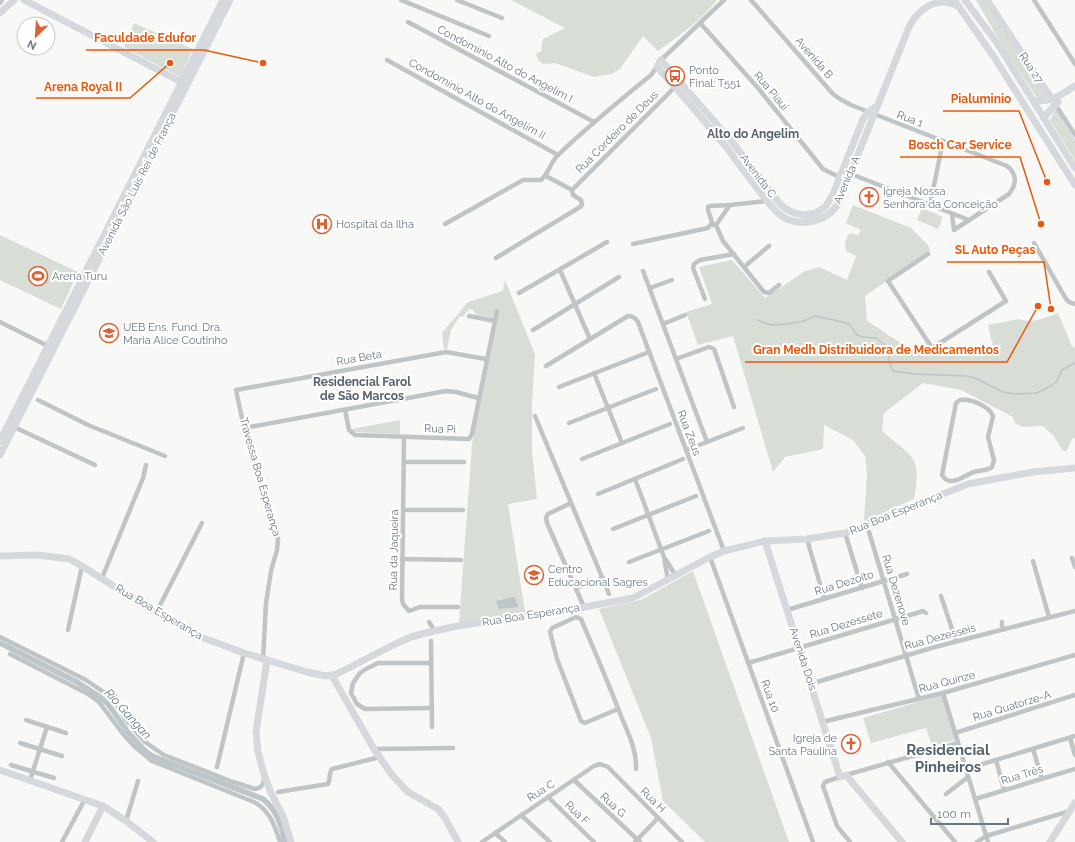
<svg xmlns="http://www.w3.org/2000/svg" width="1075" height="842" viewBox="0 0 1075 842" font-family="Raleway,sans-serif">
<rect width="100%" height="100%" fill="#f8f8f6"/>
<g fill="#d8ddd5">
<path d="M 511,0 L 717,0 C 701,21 678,36 658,51 L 643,36 L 620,69 L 611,74 L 594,77 L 555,63 L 543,64 L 538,60 L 536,54 L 541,51 L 543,39 L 565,28 Z"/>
<polygon points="976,0 983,0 1048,98 1037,98 1005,50"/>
<polygon points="134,23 193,49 180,77 124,47"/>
<polygon points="1056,109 1075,140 1075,160 1050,120"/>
<path d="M 853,205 L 911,228 L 928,245 L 930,251 L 865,296 L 867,321 C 882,330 896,341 912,349 C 935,361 969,354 994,350 L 988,325 L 1019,319 C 1032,324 1045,318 1058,313 L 1072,346 L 1075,348 L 1075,438 L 1072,439 L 1066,452 L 1062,450 L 1053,435 L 1043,426 L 1022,427 L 1015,423 L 1013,417 L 961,390 L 923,383 L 884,413 L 882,431 C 889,438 911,453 914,461 C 919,472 916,488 914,499 L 864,521 L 867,473 L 865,456 L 853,440 L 824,425 L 823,449 L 785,457 L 773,472 L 733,336 L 698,345 L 686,312 L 712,304 L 699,267 L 732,260 L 765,298 L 805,271 L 819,267 L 847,280 L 856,256 L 846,251 L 845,243 L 848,235 L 851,233 L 858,235 L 861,230 L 846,223 Z"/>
<polygon points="922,208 943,217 938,229 917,220"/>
<polygon points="0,235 78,272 61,309 0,280"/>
<polygon points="505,280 535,354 532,404 532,451 537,499 508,504 525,612 459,623 472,444 497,319 477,315 473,310 469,309 463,317 460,316 451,330 447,349 444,349 442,333 468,302 503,291"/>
<polygon points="400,420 400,434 352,432 352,429"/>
<polygon points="693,571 789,842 705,842 663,801 651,738 599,609 641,600"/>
<polygon points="942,695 955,740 932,746 926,728 871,743 863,718"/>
</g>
<polygon fill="#bbc5ca" points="515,597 518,607 499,609 496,601"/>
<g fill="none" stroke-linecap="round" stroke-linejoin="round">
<polyline stroke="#bbc5ca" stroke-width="1.5" points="757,320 771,325 788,324 804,321 815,316 843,322 849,324 857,335 863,337 876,338 887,347 890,364 893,371 915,374 966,376 975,378 1003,392 1016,394 1037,393 1047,388 1056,382 1062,370 1075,363"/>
<path stroke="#bbc5ca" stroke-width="5.5" d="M 0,643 L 77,682 L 100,697 L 108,704 L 127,731 L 145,751 L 152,756 L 263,799 C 277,810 281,825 285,842"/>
<g stroke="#bfc4c7" stroke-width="4.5">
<polyline points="401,0 489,36"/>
<polyline points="457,0 502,18"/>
<path d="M 751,0 L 833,94 L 840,99 L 851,105 L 1007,166 C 1017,174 1017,184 1009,194 L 954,230 L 952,214"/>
<polyline points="1034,0 1075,64"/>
<polyline points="0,3 2,0"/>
<polyline points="408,22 594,122"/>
<polyline points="701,24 758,88 823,169 841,178"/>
<polyline points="387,60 558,155"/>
<polyline points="661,60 724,0"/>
<polyline points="1055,104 1075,135"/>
<polyline points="851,174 969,220"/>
<polyline points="546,176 572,190"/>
<polyline points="572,190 675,87"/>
<polyline points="730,205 716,225 713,225 708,210 708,207 710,206 730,205 767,201"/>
<polyline points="930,205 943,141"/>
<path d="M 445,224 L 523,180 L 541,180 C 549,173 550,163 558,155 C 587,127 619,101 651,75 L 657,67"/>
<polyline points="716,225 723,241 764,292 769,293 779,285"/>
<polyline points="1034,243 1066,299 1069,302 1075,304"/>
<polyline points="633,244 708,228 711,224"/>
<polyline points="928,254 888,281 932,348 1006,301 989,272"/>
<polyline points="496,258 580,207 582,205 581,200 573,195 572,190"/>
<polyline points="744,267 769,246"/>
<polyline points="560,270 590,339"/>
<polyline points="643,271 707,442"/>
<polyline points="650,288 672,280"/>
<polyline points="519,293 607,242"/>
<polyline points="705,299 693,268 694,264 700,260 734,254"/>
<polyline points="469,316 495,321"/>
<polyline points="0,322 48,346"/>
<polyline points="663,324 685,315"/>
<polyline points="533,330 619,277"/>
<polyline points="676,359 709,347 714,349 734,407"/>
<path d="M 546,366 L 628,316 C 633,316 635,318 638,322 L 724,551"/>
<polyline points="594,373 622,443"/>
<polyline points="559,387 649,352"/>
<polyline points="38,400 88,425 165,456"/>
<path d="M 960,400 C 970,398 989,406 993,416 L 988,437 L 994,460 L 992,467 C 987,471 980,470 974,472 C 964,475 950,489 942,475 L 956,403 Z"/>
<polyline points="345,410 349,430 355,435 469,439 472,434 497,311"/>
<polyline points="535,416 609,594"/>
<polyline points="569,423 656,389"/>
<polyline points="14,427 95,465"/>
<polyline points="244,428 446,391 456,392 478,398"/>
<polyline points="404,437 402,599 403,604 409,611 420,607 458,607"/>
<polyline points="686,450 743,428"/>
<polyline points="582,459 670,424"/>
<polyline points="404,462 464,462"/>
<polyline points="635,479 664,557 668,580"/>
<polyline points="598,494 683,459"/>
<polyline points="571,503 548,514 546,518 547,523 584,607"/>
<polyline points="404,510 463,510"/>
<polyline points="613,529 696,496"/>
<polyline points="869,532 919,699"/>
<polyline points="845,533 862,588"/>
<polyline points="807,539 824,598"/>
<polyline points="710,557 813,842"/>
<polyline points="1072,558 1075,567"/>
<polyline points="402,559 461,560"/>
<polyline points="666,560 676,576"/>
<polyline points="1033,561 1049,617"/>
<polyline points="629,562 709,531"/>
<polyline points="102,578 143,478 146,465"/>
<polyline points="576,588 603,578"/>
<polyline points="941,596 956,641"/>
<polyline points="787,610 907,574"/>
<polyline points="156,613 202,523"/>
<polyline points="429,622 435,631"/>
<polyline points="1002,622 1002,629"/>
<polyline points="68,630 82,566"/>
<path d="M 0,637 L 86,680 L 105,693 L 116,703 L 126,720 L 145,742 L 164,755 L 233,782 L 255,789 C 262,788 264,784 264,777"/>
<polyline points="431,641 432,727"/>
<path d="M 10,654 L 88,694 L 99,702 L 123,734 L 135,747 L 152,761 L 254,802 C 270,811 275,826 280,842"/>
<polyline points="263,659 266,603 271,571 277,550 278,539 266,507 244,428 236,390 446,352 486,359"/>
<polyline points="431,663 378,663 366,669 360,673 353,683 351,693 357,704 365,709 432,708"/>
<polyline points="748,663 920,612 923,611 926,613"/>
<polyline points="810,684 935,647 1075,611"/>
<polyline points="943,693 988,842"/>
<path d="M 618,709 L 585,723 L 581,721 L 557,659 L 550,632 L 552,628 L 576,617 L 581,619 C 595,652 609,684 621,716 C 628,733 637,750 636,769"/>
<polyline points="26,720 66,733"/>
<polyline points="822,722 943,693 1075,655"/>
<polyline points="955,733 1075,695"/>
<polyline points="1070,738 1075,755"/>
<polyline points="20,743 62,756"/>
<polyline points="374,749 453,748"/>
<polyline points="1033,749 1042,779"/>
<polyline points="996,760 1004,790"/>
<polyline points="888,762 955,842"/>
<polyline points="11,765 54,778"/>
<polyline points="217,767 244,653"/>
<polyline points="966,769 1075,736"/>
<polyline points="846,775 958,743"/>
<polyline points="840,777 825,782 823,786 837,826 850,842"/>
<polyline points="30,780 47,727"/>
<polyline points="574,780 640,842"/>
<path d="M 278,792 L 328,784 C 331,779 328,774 332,769 L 380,757"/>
<polyline points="946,794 968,777"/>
<polyline points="548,797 594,842"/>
<polyline points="975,799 1075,769"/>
<polyline points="521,815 550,842"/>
<polyline points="126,821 138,781"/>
<polyline points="495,833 505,842"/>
<polyline points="62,842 85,799"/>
<polyline points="482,842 594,766 600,764 608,767 682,842"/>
<polyline points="635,842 658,818"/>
<polyline points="977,842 986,836 1070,811"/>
</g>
<g stroke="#d5d9dd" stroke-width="7">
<polyline points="24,0 185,84"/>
<polyline points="987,0 1055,104"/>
<polyline points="0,13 14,0"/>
<path d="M 1034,101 C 1053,102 1060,95 1075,86"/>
<path d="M 878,105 L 868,112 L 863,119 L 833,194 L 825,207 L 816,213 L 804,215 L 794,213 L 786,209 L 779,203 L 733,143 L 661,60 L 657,67 C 681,93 704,121 727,148 C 738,163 749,178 760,192 C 767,201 774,211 783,217 C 802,228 829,221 839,202 L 909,27 C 915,15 928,2 943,2 C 948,2 953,4 958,6"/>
<polyline points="1044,117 1058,102"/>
<polyline points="765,541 840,777 846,775 902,842"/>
<polyline points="0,556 37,555 69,559 82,566 156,613 201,637 244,653 307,672 326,676 337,674 395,644 411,637 426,633 457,626 574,609 633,598 710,557 724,551 765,541 807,539 845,533 968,484 1033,472 1075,468"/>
<polyline points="267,661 257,725 256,733 258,752 264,774 271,793 283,816 291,842"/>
<polyline points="332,676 374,749 392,775 408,792 438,809 445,818 458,842"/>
<polyline points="0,770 103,806 126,821 153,842"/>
<polyline points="85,842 103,806"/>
<polyline points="1050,842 1075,803"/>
</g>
<g stroke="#d5d9dd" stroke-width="7">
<polyline points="954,0 994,57 1075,185"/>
<polyline points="965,0 997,43 1075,168"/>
<polyline points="0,441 223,0"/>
<polyline points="0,455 230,0"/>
</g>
</g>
<defs>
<symbol id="bus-ring" viewBox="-11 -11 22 22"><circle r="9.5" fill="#fff" stroke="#da6234" stroke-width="1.5"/><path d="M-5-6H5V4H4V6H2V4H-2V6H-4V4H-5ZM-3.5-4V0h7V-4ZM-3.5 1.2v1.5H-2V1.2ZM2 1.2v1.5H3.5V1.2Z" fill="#da6234"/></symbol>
<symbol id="church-ring" viewBox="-11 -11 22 22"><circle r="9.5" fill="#fff" stroke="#da6234" stroke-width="1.5"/><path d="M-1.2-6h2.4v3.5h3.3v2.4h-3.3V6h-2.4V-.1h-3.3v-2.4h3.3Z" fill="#da6234"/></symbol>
<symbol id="hospital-ring" viewBox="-11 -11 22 22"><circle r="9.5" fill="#fff" stroke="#da6234" stroke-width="1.5"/><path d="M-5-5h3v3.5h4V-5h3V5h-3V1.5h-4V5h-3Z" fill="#da6234"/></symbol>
<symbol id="stadium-ring" viewBox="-11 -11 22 22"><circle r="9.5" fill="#fff" stroke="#da6234" stroke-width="1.5"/><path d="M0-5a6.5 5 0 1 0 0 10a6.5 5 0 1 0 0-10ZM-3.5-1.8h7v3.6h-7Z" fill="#da6234"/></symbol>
<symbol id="school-ring" viewBox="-11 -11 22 22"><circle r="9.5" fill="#fff" stroke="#da6234" stroke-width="1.5"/><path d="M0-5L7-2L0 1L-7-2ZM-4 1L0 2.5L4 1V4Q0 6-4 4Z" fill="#da6234"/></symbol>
</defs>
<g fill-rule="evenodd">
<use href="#bus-ring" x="664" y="65" width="22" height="22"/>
<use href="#church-ring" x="858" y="186" width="22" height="22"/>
<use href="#hospital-ring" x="311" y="213" width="22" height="22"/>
<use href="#stadium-ring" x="27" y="265" width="22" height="22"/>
<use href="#school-ring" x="98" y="322" width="22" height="22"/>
<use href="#school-ring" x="523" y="564" width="22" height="22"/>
<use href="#church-ring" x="840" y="733" width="22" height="22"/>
</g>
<g text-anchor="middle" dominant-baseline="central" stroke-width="4" stroke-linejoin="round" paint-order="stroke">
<g font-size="11" fill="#697885" stroke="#fff">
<text transform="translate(814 58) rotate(49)">Avenida B</text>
<text transform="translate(505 64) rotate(28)">Condomínio Alto do Angelim I</text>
<text transform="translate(1031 68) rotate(57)">Rua 27</text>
<text transform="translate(771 91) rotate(50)">Rua Piauí</text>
<text transform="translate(477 99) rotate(29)">Condomínio Alto do Angelim II</text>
<text transform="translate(910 119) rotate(21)">Rua 1</text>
<text transform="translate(617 132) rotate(-45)">Rua Cordeiro de Deus</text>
<text transform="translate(758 176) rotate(53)">Avenida C</text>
<text transform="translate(847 180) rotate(-67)">Avenida A</text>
<text transform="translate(137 184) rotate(-63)">Avenida São Luís Rei de França</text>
<text transform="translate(359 358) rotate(-10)">Rua Beta</text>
<text transform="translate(440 429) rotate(2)">Rua Pi</text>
<text transform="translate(689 433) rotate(69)">Rua Zeus</text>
<text transform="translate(260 477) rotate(74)">Travessa Boa Esperança</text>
<text transform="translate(896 513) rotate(-22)">Rua Boa Esperança</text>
<text transform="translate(394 550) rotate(-89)">Rua da Jaqueira</text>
<text transform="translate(844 583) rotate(-17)">Rua Dezoito</text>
<text transform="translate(896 590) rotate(73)">Rua Dezenove</text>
<text transform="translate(159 612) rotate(30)">Rua Boa Esperança</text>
<text transform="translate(531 615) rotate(-9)">Rua Boa Esperança</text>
<text transform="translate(846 624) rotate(-17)">Rua Dezessete</text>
<text transform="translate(940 637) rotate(-15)">Rua Dezesseis</text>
<text transform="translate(803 659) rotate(72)">Avenida Dois</text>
<text transform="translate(947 682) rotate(-15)">Rua Quinze</text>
<text transform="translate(770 696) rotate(70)">Rua 10</text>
<text transform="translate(1012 706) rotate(-17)">Rua Quatorze-A</text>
<text transform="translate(1022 775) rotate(-17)">Rua Três</text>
<text transform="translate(541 791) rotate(-33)">Rua C</text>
<text transform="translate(653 800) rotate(45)">Rua H</text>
<text transform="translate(613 805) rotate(43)">Rua G</text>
<text transform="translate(577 813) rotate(44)">Rua F</text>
</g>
<g font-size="11" fill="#697885" stroke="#fff" text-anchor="start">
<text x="689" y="70">Ponto<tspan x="689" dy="13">Final: T551</tspan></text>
<text x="883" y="191">Igreja Nossa<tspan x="883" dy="13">Senhora da Conceição</tspan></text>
<text x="336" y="224">Hospital da Ilha</text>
<text x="52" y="276">Arena Turu</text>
<text x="123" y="327">UEB Ens. Fund. Dra.<tspan x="123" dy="13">Maria Alice Coutinho</tspan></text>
<text x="548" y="569">Centro<tspan x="548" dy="13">Educacional Sagres</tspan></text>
<text x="837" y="738" text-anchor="end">Igreja de<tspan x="837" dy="13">Santa Paulina</tspan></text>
</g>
<g font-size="12" font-weight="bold" fill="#57616b" stroke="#fff">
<text x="753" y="134">Alto do Angelim</text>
<text x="362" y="382">Residencial Farol<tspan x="362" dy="14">de São Marcos</tspan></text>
</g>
<g font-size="12" font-style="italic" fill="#657880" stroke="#fff">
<text transform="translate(128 714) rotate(48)">Rio Gangan</text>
</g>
<g font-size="15" font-weight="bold" fill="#57616b" stroke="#fff">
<text x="948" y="750">Residencial<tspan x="948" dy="17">Pinheiros</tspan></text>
</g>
</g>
<path fill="none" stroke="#e8590c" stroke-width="1.5" d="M263 63L204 50H86M170 63L130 98H36M1047 182L1019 111H943M1041 224L1020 157H900M1051 309L1044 262H947M1038 306L1007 362H745"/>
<g fill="#e8590c" stroke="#fff" stroke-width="1.5">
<circle cx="263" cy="63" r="4"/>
<circle cx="170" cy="63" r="4"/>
<circle cx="1047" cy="182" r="4"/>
<circle cx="1041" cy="224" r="4"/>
<circle cx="1051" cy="309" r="4"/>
<circle cx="1038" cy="306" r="4"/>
</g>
<g font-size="12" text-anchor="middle" font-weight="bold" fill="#e8590c" stroke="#fff" stroke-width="4" stroke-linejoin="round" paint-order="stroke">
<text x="145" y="42">Faculdade Edufor</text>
<text x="83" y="91">Arena Royal II</text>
<text x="981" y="103">Pialuminio</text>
<text x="960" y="149">Bosch Car Service</text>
<text x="995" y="254">SL Auto Peças</text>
<text x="876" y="354">Gran Medh Distribuidora de Medicamentos</text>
</g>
<g transform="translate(36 36) rotate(205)"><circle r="19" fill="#ffffff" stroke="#c3c9ce"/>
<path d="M0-3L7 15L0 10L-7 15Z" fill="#da6234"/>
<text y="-6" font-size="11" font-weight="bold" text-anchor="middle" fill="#697885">N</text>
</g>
<path d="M931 818v6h77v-6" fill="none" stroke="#697885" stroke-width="2"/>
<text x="937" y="818" font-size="12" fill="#697885" stroke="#ffffff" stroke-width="3" paint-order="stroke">100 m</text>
</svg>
